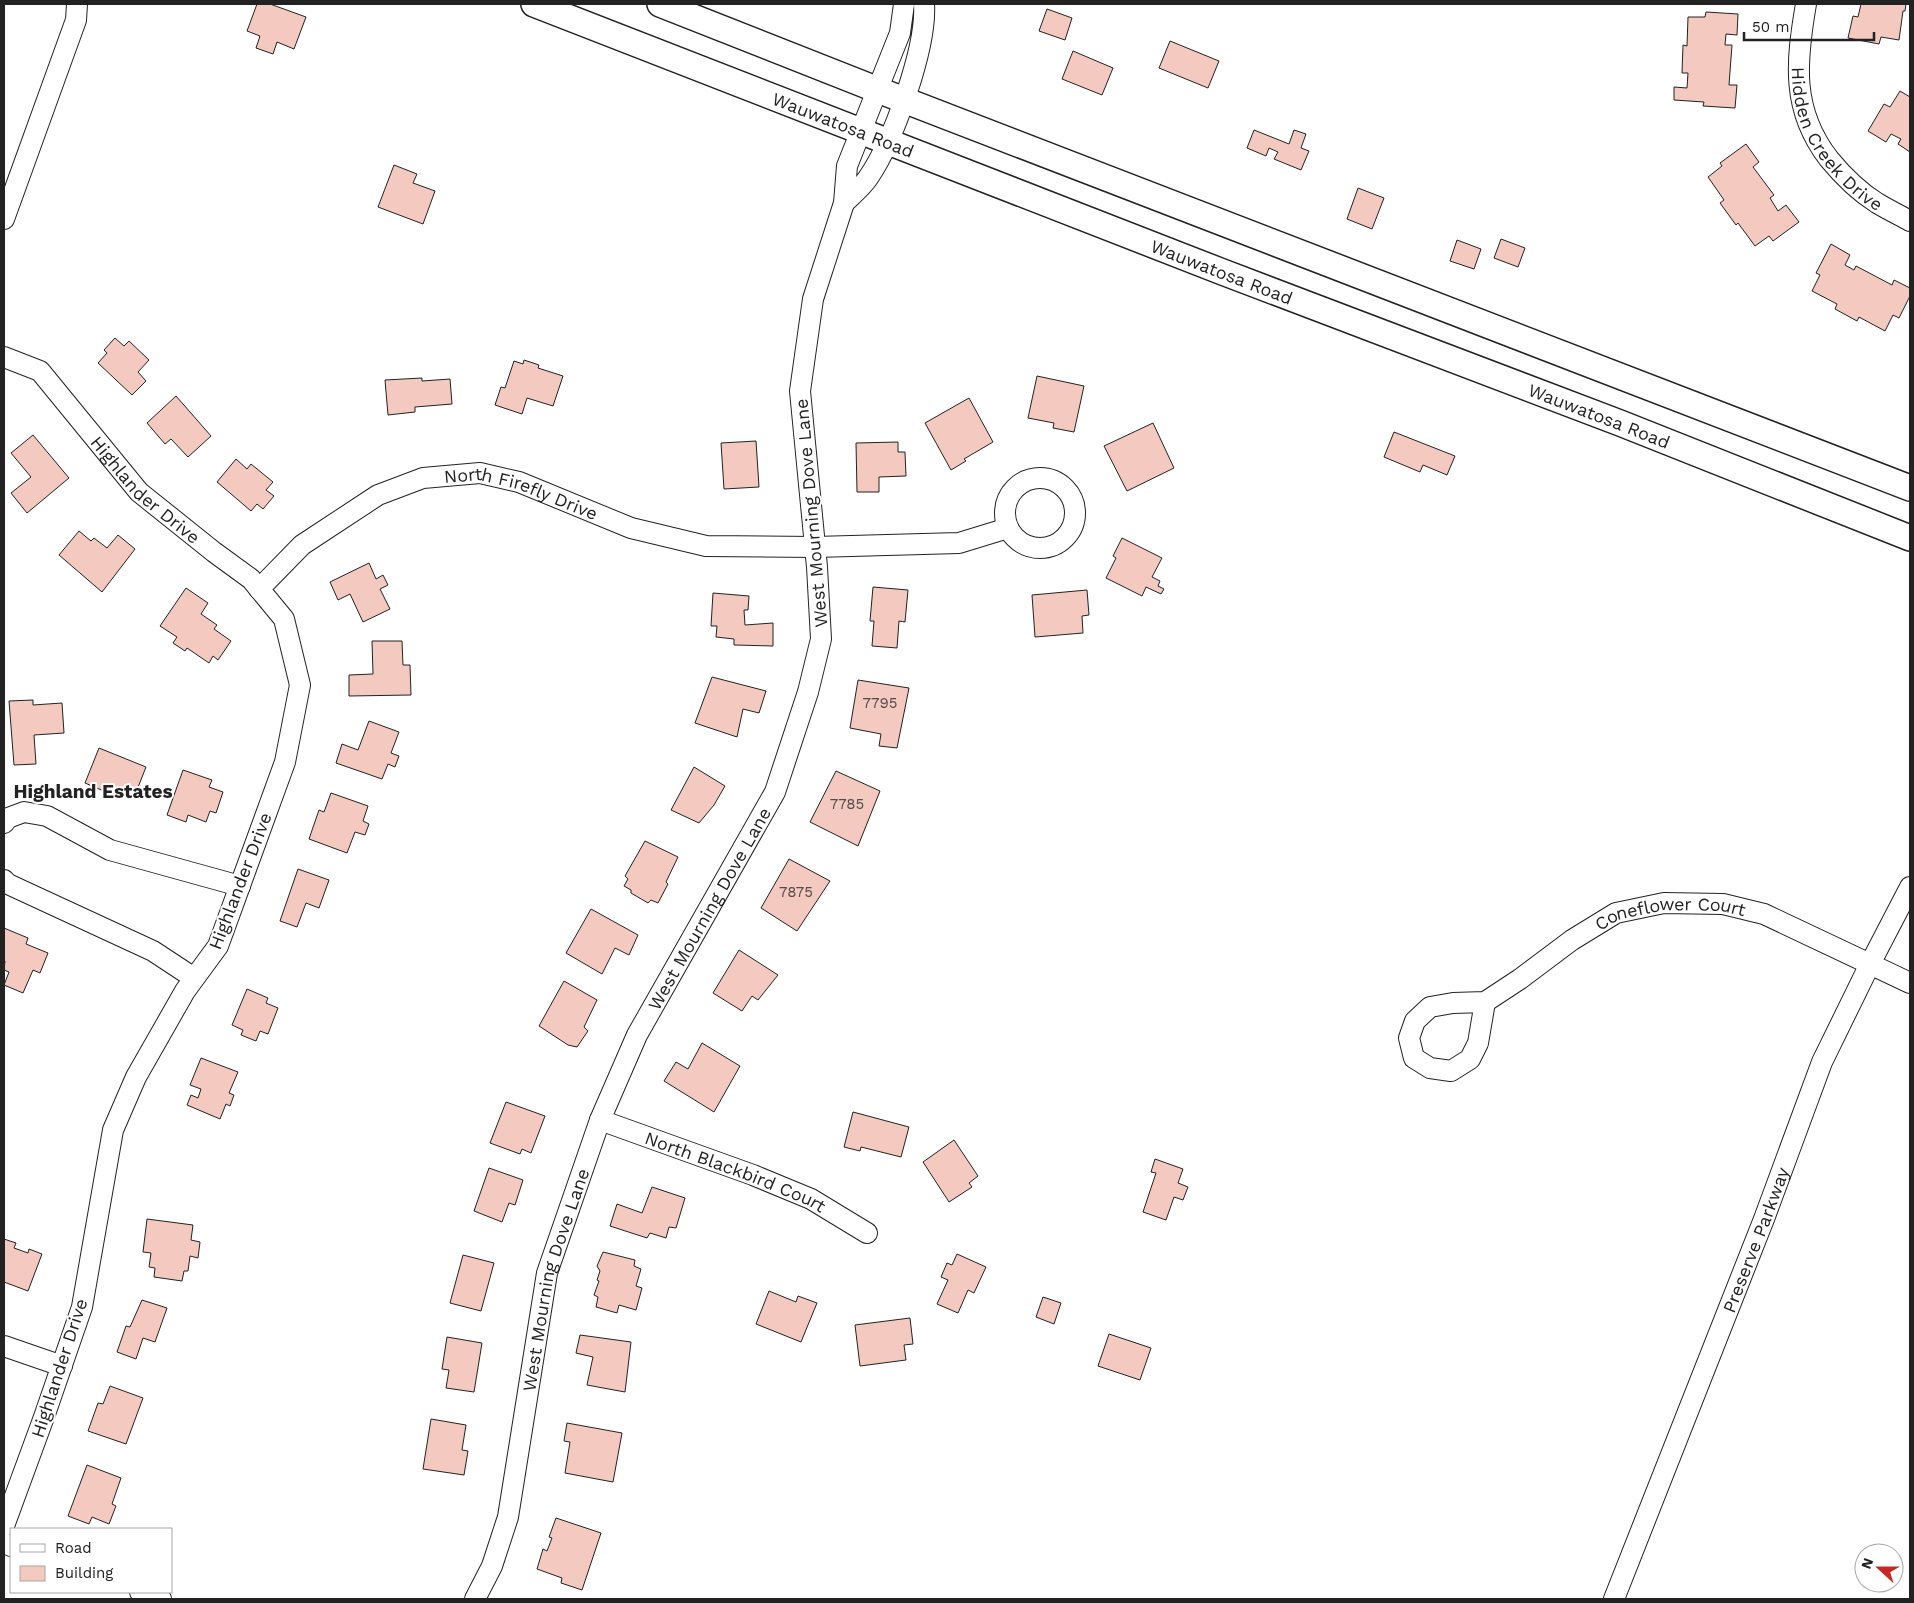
<svg xmlns="http://www.w3.org/2000/svg" width="1914" height="1603" viewBox="0 0 1914 1603" font-family="'Work Sans',sans-serif">
<rect width="100%" height="100%" fill="#fff"/>
<g fill="#f3c9c0" stroke="#222">
<polygon points="257,4 270,4 306,17 294,49 277,42 273,54 256,48 260,36 247,31"/>
<polygon points="1861,4 1906,4 1905,11 1903,11 1899,40 1881,37 1879,44 1848,38 1853,16 1858,17"/>
<polygon points="1047,9 1072,18 1065,40 1039,31"/>
<polygon points="1706,12 1738,14 1737,35 1726,34 1725,45 1732,45 1729,85 1737,85 1735,108 1703,106 1704,102 1674,100 1674,87 1687,88 1688,73 1682,73 1683,45 1687,46 1688,17 1705,17"/>
<polygon points="1170,41 1219,61 1208,88 1159,68"/>
<polygon points="1073,51 1113,68 1102,95 1062,79"/>
<polygon points="1900,91 1910,97 1910,152 1898,144 1901,139 1891,134 1886,142 1868,131 1884,104 1890,107"/>
<polygon points="1254,130 1289,144 1294,130 1306,134 1301,148 1309,151 1301,170 1274,159 1278,152 1269,148 1266,156 1247,148"/>
<polygon points="1746,144 1759,162 1753,167 1774,195 1770,198 1778,211 1786,205 1799,222 1773,241 1769,236 1755,246 1738,223 1736,225 1720,203 1724,200 1708,177 1722,166 1720,163"/>
<polygon points="394,165 417,174 413,183 435,191 423,224 378,207"/>
<polygon points="1358,188 1384,198 1372,229 1347,219"/>
<polygon points="1501,239 1525,248 1518,267 1494,258"/>
<polygon points="1457,240 1481,249 1474,269 1450,261"/>
<polygon points="1831,244 1850,255 1845,265 1854,270 1856,266 1892,285 1894,280 1910,288 1910,296 1899,318 1893,315 1885,331 1859,317 1857,321 1835,309 1837,304 1812,291 1820,275 1816,273"/>
<polygon points="115,338 124,346 129,341 149,360 138,372 146,381 132,395 98,363 107,353 104,350"/>
<polygon points="524,360 539,365 538,368 563,376 553,406 527,398 522,414 495,405 501,387 505,388 514,361 523,364"/>
<polygon points="1037,376 1084,386 1074,432 1053,428 1054,423 1028,418"/>
<polygon points="422,378 422,381 450,379 452,404 415,407 415,412 388,415 385,380"/>
<polygon points="176,396 211,436 188,457 171,439 165,444 147,423"/>
<polygon points="969,398 993,442 964,459 966,461 951,470 925,423"/>
<polygon points="1153,423 1174,468 1127,491 1104,446"/>
<polygon points="1394,432 1455,456 1447,475 1423,465 1420,472 1384,457"/>
<polygon points="33,435 69,478 27,513 11,493 31,477 11,453"/>
<polygon points="756,441 759,487 724,489 721,443"/>
<polygon points="898,442 898,452 905,452 906,476 879,477 879,492 857,492 856,443"/>
<polygon points="236,459 247,469 251,464 273,482 266,490 274,496 263,509 257,504 251,511 217,482"/>
<polygon points="79,531 91,541 94,538 107,548 118,535 135,549 102,592 59,555"/>
<polygon points="1122,538 1162,558 1152,577 1160,581 1158,586 1164,589 1161,594 1146,587 1142,596 1106,578 1116,558 1113,556"/>
<polygon points="369,563 376,579 383,575 388,585 380,589 390,609 363,622 350,594 338,600 330,582"/>
<polygon points="873,587 908,590 905,622 899,621 897,648 872,646 874,621 870,621"/>
<polygon points="186,588 208,603 201,614 217,625 214,629 231,641 218,660 213,656 209,663 187,648 185,651 173,643 177,637 160,626"/>
<polygon points="1087,590 1089,615 1082,616 1083,633 1035,637 1032,595"/>
<polygon points="713,593 749,596 748,610 744,610 745,625 773,623 773,646 734,645 734,639 716,637 717,626 711,626"/>
<polygon points="372,641 402,641 403,665 410,665 411,695 349,696 349,675 373,674"/>
<polygon points="712,677 766,691 759,713 743,709 737,737 695,723"/>
<polygon points="858,680 909,688 897,748 879,746 881,734 850,728"/>
<polygon points="33,700 33,705 62,703 64,733 34,735 36,764 14,765 9,701"/>
<polygon points="369,721 399,732 391,753 399,756 395,767 388,764 382,779 336,763 342,744 358,750"/>
<polygon points="99,748 146,767 135,795 123,790 120,798 85,783"/>
<polygon points="694,767 725,786 714,805 699,823 671,810"/>
<polygon points="183,770 212,780 209,787 223,792 216,813 210,811 206,822 188,815 186,822 167,815"/>
<polygon points="836,771 880,791 858,846 810,822"/>
<polygon points="331,793 368,806 363,821 369,824 365,835 355,832 347,853 309,839 319,810 324,812"/>
<polygon points="645,841 678,857 666,882 668,884 658,903 651,900 648,903 631,893 631,890 624,886 628,879 625,876"/>
<polygon points="789,859 830,881 797,931 761,908"/>
<polygon points="298,869 329,880 319,908 306,903 297,927 280,921"/>
<polygon points="591,909 638,935 629,955 615,948 602,974 566,953"/>
<polygon points="4,928 28,938 26,944 48,953 40,973 33,970 23,993 4,985 9,972 4,970 5,961 4,961"/>
<polygon points="739,950 778,975 758,1000 752,996 742,1011 713,993"/>
<polygon points="564,981 597,1000 584,1027 588,1031 577,1047 568,1045 539,1026"/>
<polygon points="247,989 268,998 266,1003 278,1008 268,1034 260,1031 256,1041 241,1035 243,1030 232,1025"/>
<polygon points="702,1043 740,1066 714,1112 664,1081 676,1062 688,1069"/>
<polygon points="201,1058 238,1072 229,1093 234,1095 230,1106 226,1104 220,1119 187,1105 191,1095 198,1098 201,1089 190,1085"/>
<polygon points="506,1102 545,1116 531,1153 522,1149 520,1154 490,1143"/>
<polygon points="853,1112 909,1127 901,1157 861,1147 860,1151 844,1147"/>
<polygon points="954,1140 978,1176 969,1183 972,1187 949,1202 923,1162"/>
<polygon points="1155,1159 1183,1169 1178,1183 1188,1187 1183,1200 1174,1197 1166,1220 1143,1212 1156,1173 1151,1172"/>
<polygon points="489,1168 523,1180 515,1205 509,1203 502,1222 474,1211"/>
<polygon points="652,1187 685,1198 676,1228 669,1227 666,1238 650,1233 647,1238 610,1226 617,1204 642,1213"/>
<polygon points="147,1219 193,1225 191,1240 200,1242 198,1258 190,1256 188,1271 184,1271 182,1281 154,1277 155,1268 149,1267 151,1253 143,1252"/>
<polygon points="4,1239 16,1243 14,1248 28,1253 29,1249 42,1254 28,1291 4,1282"/>
<polygon points="603,1252 635,1260 634,1266 641,1269 636,1286 642,1288 636,1310 619,1305 617,1313 596,1307 598,1297 594,1295 599,1281 597,1280 600,1271 597,1266"/>
<polygon points="957,1254 986,1267 974,1293 968,1290 958,1313 937,1304 948,1280 941,1277 947,1263 952,1265"/>
<polygon points="463,1255 494,1263 481,1311 450,1303"/>
<polygon points="769,1291 796,1302 798,1296 817,1303 801,1342 756,1324"/>
<polygon points="1043,1297 1061,1303 1054,1324 1036,1317"/>
<polygon points="142,1300 167,1308 155,1342 143,1338 136,1359 117,1352 126,1326 130,1327"/>
<polygon points="910,1318 913,1344 904,1345 906,1360 860,1366 855,1325"/>
<polygon points="1109,1334 1151,1348 1140,1380 1098,1366"/>
<polygon points="580,1335 631,1342 625,1392 587,1385 593,1357 576,1353"/>
<polygon points="447,1337 482,1343 474,1392 446,1388 449,1370 442,1369"/>
<polygon points="110,1386 143,1398 126,1444 88,1431 98,1403 103,1404"/>
<polygon points="431,1419 466,1425 462,1450 468,1451 464,1475 423,1469"/>
<polygon points="567,1423 622,1433 613,1482 565,1473 570,1442 564,1441"/>
<polygon points="87,1465 121,1478 112,1504 116,1506 109,1524 92,1517 89,1524 68,1516"/>
<polygon points="556,1518 601,1533 582,1590 561,1583 562,1578 537,1569 543,1549 547,1551 552,1538 549,1537"/>
</g>
<g fill="none" stroke-linecap="round" stroke-linejoin="round">
<defs>
<g id="minor">
<path d="M 904,4 L 900,33 L 847,166 L 844,203 C 852,195 862,187 868,178 C 893,142 927,47 924,4"/>
<path id="s1" d="M 1806,4 C 1796,62 1791,110 1829,159 C 1843,176 1858,191 1877,203 C 1887,209 1899,215 1910,221"/>
<polyline points="4,219 76,20 77,4"/>
<path id="s2" d="M 4,357 L 40,371 L 139,492 L 214,552 L 251,579 L 284,619 L 300,685 L 285,762 L 218,946 L 185,991 L 136,1077 L 113,1130 L 82,1307 L 44,1417 L 4,1526"/>
<circle cx="1040" cy="513" r="35"/>
<path id="s3" d="M 259,589 L 302,545 L 378,495 L 423,478 L 480,473 L 519,482 L 631,528 L 706,546 L 815,547 L 959,543 L 1008,528"/>
<polyline points="4,823 8,818 24,812 47,816 110,850 240,886"/>
<polyline points="4,880 8,884 153,951 194,978"/>
<path id="s4" d="M 1485,1002 L 1478,1043 L 1470,1059 L 1451,1071 L 1430,1068 L 1414,1058 L 1409,1038 L 1415,1021 L 1430,1007 L 1453,1003 L 1485,1002 L 1520,979 L 1572,940 L 1616,913 L 1664,903 L 1723,904 L 1764,914 L 1910,983"/>
<path id="s5" d="M 600,1120 L 753,1175 L 811,1199 L 867,1233"/>
<polyline points="4,1346 62,1366"/>
<polyline points="4,1543 11,1546"/>
<polyline points="140,1592 161,1599"/>
<path id="s6" d="M 475,1599 L 492,1566 L 508,1517 L 547,1273 L 600,1120 L 637,1035 L 775,792 L 808,692 L 821,639 L 817,567 L 800,391 L 813,299 L 844,203"/>
<path id="s7" d="M 1614,1599 L 1764,1219 L 1822,1062 L 1870,964 L 1910,887"/>
</g>
<g id="major">
<path id="s8" d="M 534,4 L 1220,271 L 1620,423 L 1910,538"/>
<polyline points="660,4 878,90 1910,488"/>
</g>
</defs>
<use href="#minor" stroke="#222" stroke-width="22"/>
<use href="#major" stroke="#222" stroke-width="28"/>
<use href="#minor" stroke="#fff" stroke-width="20"/>
<use href="#major" stroke="#fff" stroke-width="25"/>
</g>
<g text-anchor="middle" dominant-baseline="central" stroke-width="4" stroke-linejoin="round" paint-order="stroke">
<g font-size="15" fill="#564c4a">
<text x="880" y="703">7795</text>
<text x="847" y="804">7785</text>
<text x="796" y="892">7875</text>
</g>
<g font-size="18" fill="#222" stroke="#fff">
<text stroke="none"><textPath href="#s8" startOffset="332">Wauwatosa Road</textPath></text>
<text stroke="none"><textPath href="#s1" startOffset="148">Hidden Creek Drive</textPath></text>
<text stroke="none"><textPath href="#s8" startOffset="738">Wauwatosa Road</textPath></text>
<text stroke="none"><textPath href="#s8" startOffset="1142">Wauwatosa Road</textPath></text>
<text stroke="none"><textPath href="#s2" startOffset="198">Highlander Drive</textPath></text>
<text stroke="none"><textPath href="#s3" startOffset="302">North Firefly Drive</textPath></text>
<text transform="translate(811 513) rotate(-95)">West Mourning Dove Lane</text>
<text transform="translate(240 881) rotate(-69)">Highlander Drive</text>
<text stroke="none"><textPath href="#s6" startOffset="736">West Mourning Dove Lane</textPath></text>
<text stroke="none"><textPath href="#s4" startOffset="449">Coneflower Court</textPath></text>
<text stroke="none"><textPath href="#s5" startOffset="145">North Blackbird Court</textPath></text>
<text stroke="none"><textPath href="#s7" startOffset="386">Preserve Parkway</textPath></text>
<text stroke="none"><textPath href="#s6" startOffset="331">West Mourning Dove Lane</textPath></text>
<text transform="translate(59 1368) rotate(-72)">Highlander Drive</text>
</g>
<g font-size="19" font-weight="bold" fill="#222" stroke="#fff">
<text x="93" y="791">Highland Estates</text>
</g>
</g>
<rect width="1914" height="1603" fill="none" stroke="#222222" stroke-width="10"/>
<rect x="10" y="1528" width="162" height="65" fill="#ffffff" stroke="#a7a7a7"/>
<rect x="20" y="1544" width="25" height="8" fill="#ffffff" stroke="#a7a7a7"/>
<text x="55" y="1553" font-size="15" fill="#222222">Road</text>
<rect x="20" y="1566" width="25" height="15" fill="#f3c9c0" stroke="#a7a7a7"/>
<text x="55" y="1578" font-size="15" fill="#222222">Building</text>
<g transform="translate(1879 1568) rotate(291)"><circle r="24" fill="#ffffff" stroke="#a7a7a7"/>
<path d="M0-4L9 19L0 12L-9 19Z" fill="#c62828"/>
<text y="-8" font-size="14" font-weight="bold" text-anchor="middle" fill="#222222">N</text>
</g>
<path d="M1744 32v8h130v-8" fill="none" stroke="#222222" stroke-width="2.5"/>
<text x="1752" y="32" font-size="15" fill="#222222" stroke="#ffffff" stroke-width="4" paint-order="stroke">50 m</text>
</svg>
